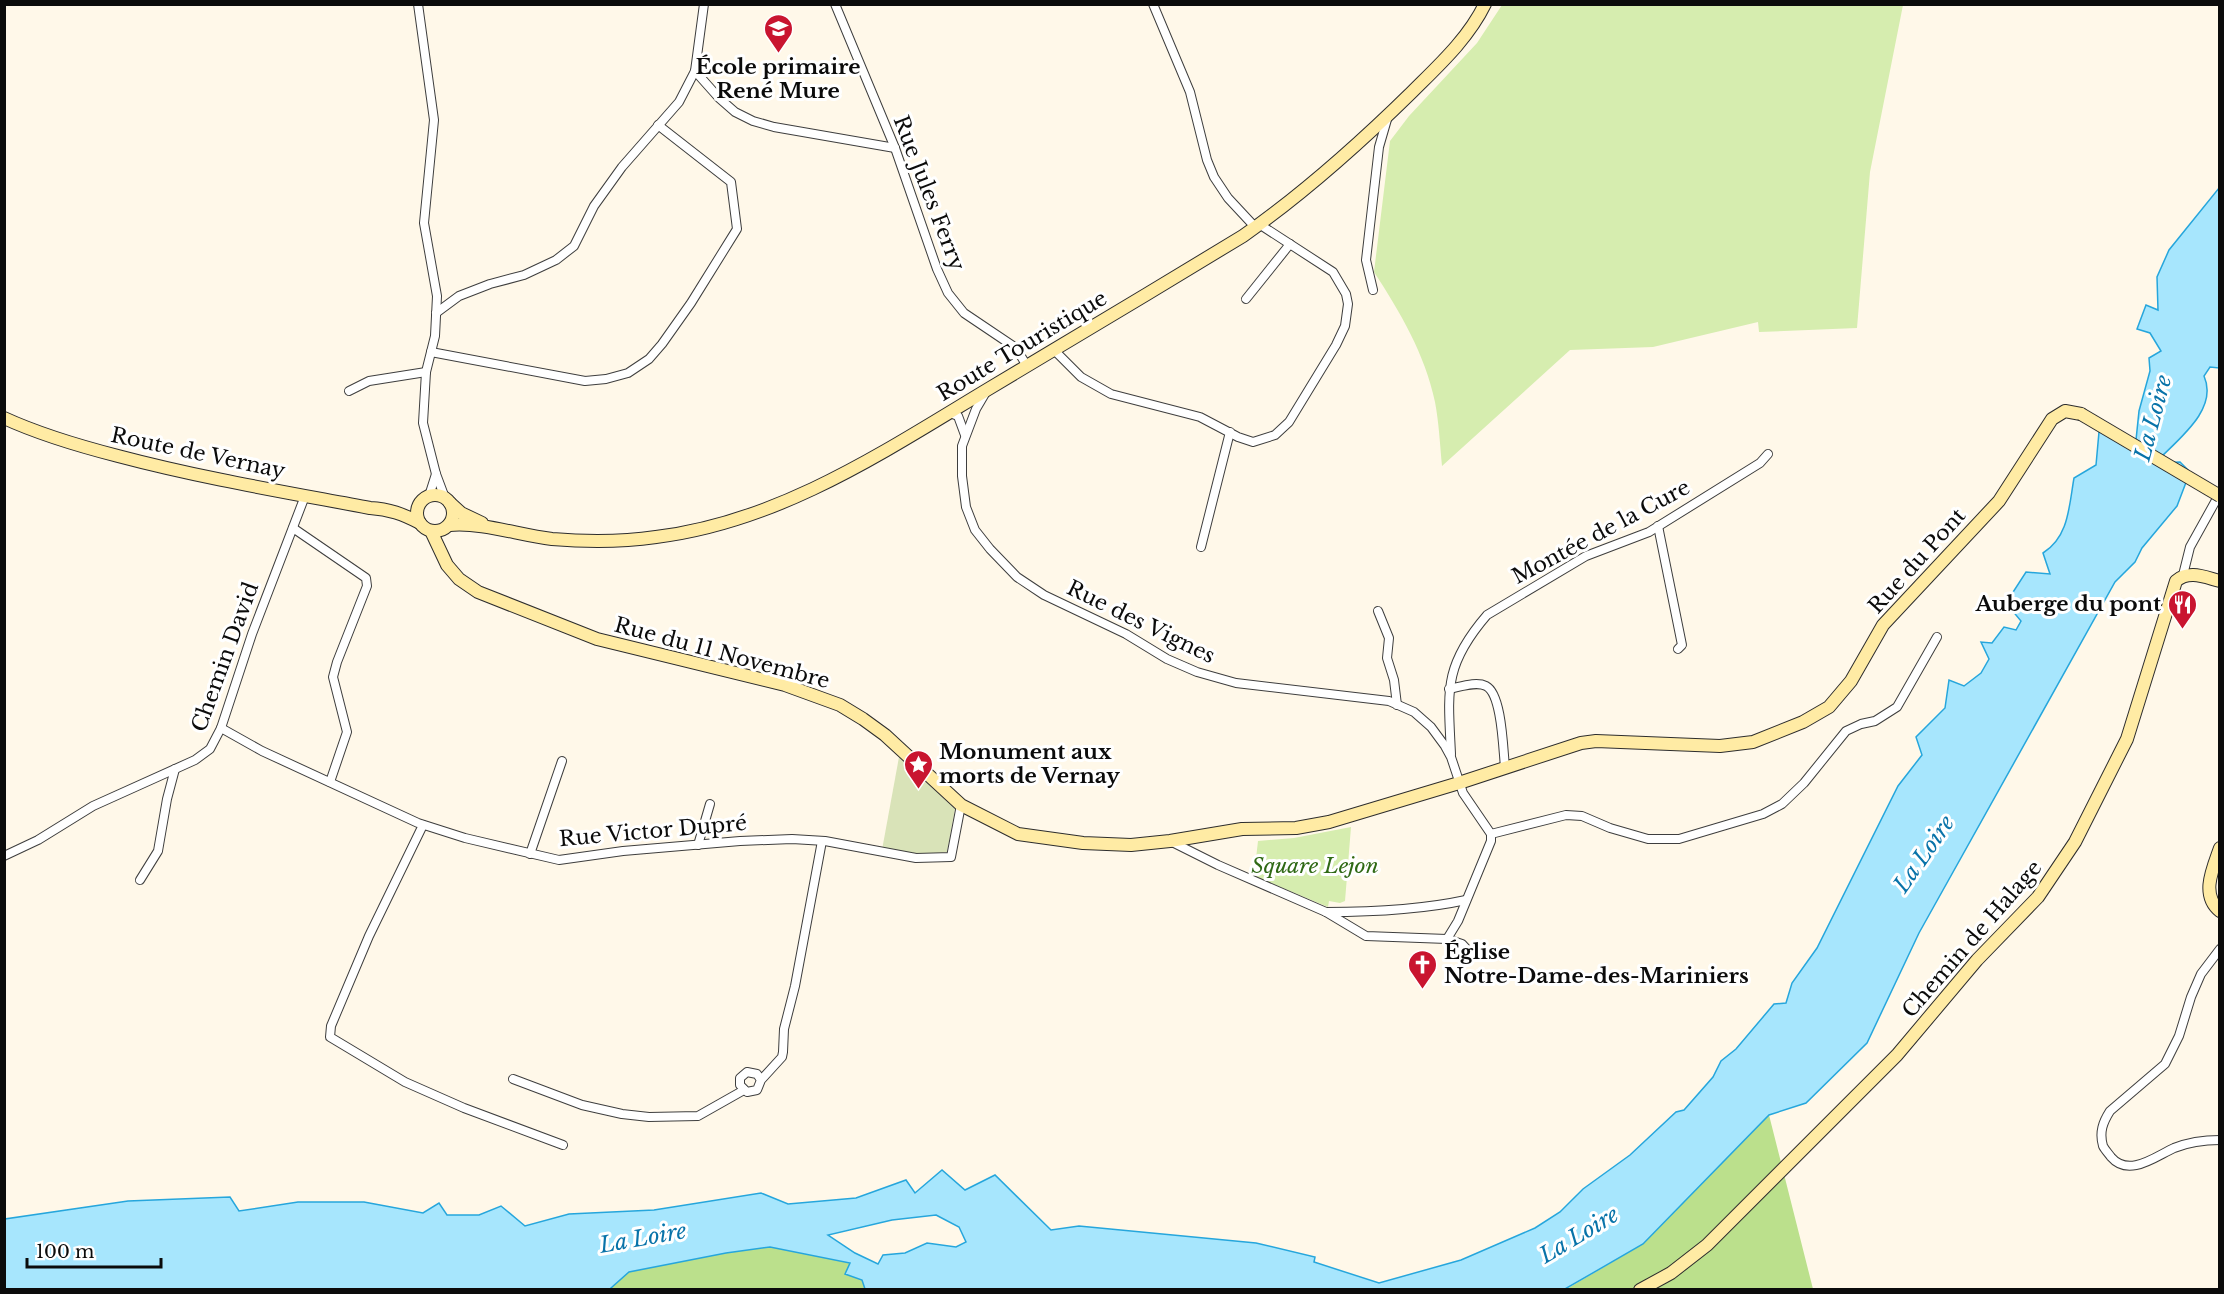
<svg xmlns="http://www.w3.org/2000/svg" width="2224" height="1294" viewBox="0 0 2224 1294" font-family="'Libre Baskerville',serif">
<rect width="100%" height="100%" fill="#fff8e9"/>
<g fill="#d6edaf">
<path d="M 1502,5 L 1903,5 L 1870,172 L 1857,328 L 1759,332 L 1758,322 L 1653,347 L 1570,350 L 1442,466 C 1440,445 1439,423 1435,402 C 1425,354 1400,312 1374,272 L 1390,141 L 1409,116 L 1477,43 Z"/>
<polygon points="1351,827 1345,901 1340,903 1329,901 1328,907 1254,876 1258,841 1294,838"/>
</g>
<g fill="#bbe08c">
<polygon points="1769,1115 1813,1289 1565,1290 1643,1244"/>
<polygon points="770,1247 851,1263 862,1280 865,1289 611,1288 629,1272 726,1253"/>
</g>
<polygon fill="#d9e3b8" points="899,757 955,809 947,852 917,855 882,850"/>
<path fill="#a7e6fd" stroke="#26a6dc" stroke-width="1.5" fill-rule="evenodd" d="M 2219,188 L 2219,368 L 2210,367 L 2204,376 C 2219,410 2177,440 2155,463 L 2180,462 L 2190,472 L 2177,506 L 2142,548 L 2135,562 L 2115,582 L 1919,933 L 1867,1043 L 1806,1103 L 1769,1115 L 1643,1244 L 1565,1289 L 865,1289 L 862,1280 L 845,1274 L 850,1263 L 770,1247 L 726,1253 L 629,1272 L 611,1288 L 617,1289 L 5,1290 L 5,1219 L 128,1201 L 230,1197 L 239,1211 L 298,1202 L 364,1202 L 423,1213 L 439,1203 L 447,1215 L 479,1215 L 501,1206 L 525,1226 L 569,1214 L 654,1210 L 761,1193 L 788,1204 L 856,1198 L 906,1180 L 915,1193 L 942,1170 L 965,1190 L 995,1175 L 1051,1230 L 1079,1226 L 1256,1243 L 1315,1257 L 1314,1262 L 1379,1283 L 1461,1260 L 1535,1228 L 1560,1212 L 1583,1189 L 1630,1155 L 1676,1112 L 1684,1110 L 1713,1077 L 1721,1061 L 1736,1049 L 1774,1004 L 1786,1003 L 1792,983 L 1817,948 L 1898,786 L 1922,755 L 1916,737 L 1945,708 L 1949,680 L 1964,686 L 1981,673 L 1989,659 L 1981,642 L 1992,643 L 2004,627 L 2016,630 L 2021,621 L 2006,603 L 2026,572 L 2050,574 L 2043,553 C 2069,537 2069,506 2074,478 L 2096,465 L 2099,432 L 2136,440 L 2139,411 L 2150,371 L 2149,358 L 2161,351 L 2150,333 L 2137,329 L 2146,305 L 2158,310 L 2157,277 L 2169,250 ZM 936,1215 L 959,1227 L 966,1242 L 956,1247 L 927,1243 L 905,1253 L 883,1255 L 878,1264 L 855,1253 L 828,1235 L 892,1220 Z"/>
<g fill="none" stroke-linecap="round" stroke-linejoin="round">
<defs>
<g id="street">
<polyline points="418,4 434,120 424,223 437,296 435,336 426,372 423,423 436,474 445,498"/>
<polyline points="835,4 895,148 937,269 948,293 964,313 1016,348 1027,366"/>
<polyline points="1153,4 1190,92 1207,160 1214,177 1228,198 1255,227"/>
<polyline points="695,71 719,98 735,112 753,121 774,127 895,148"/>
<polyline points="1373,290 1366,260 1379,147 1388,116"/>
<polyline points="1246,299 1290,244"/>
<polyline points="436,313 459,296 490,284 524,275 556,260 574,246 594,206 622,167 679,102 695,71 704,4"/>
<polyline points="1054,350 1081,377 1111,394 1200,417 1238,437 1253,442 1275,435 1289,422 1336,345 1345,326 1348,304 1346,294 1333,272 1259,224"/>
<polyline points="431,352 585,381 606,379 628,373 649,359 662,344 691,303 737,229 731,182 658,125"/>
<polyline points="349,391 369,381 426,372"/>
<polyline points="986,392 976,409 962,446 962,476 966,507 975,530 990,549 1017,577 1044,595 1126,634 1167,659 1197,672 1236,683 1389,701 1414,712 1431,727 1445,746 1451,757 1463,793 1491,834 1491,841 1458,921 1447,939"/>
<polyline points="950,413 958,416 965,435"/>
<polyline points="429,496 436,474"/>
<polyline points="1658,526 1682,645 1678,649"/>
<polyline points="293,528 366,578 367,586 337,662 333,677 347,732 330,782"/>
<polyline points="1201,547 1230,432"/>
<polyline points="2183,575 2190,547 2220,493"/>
<polyline points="1378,611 1389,638 1387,658 1394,680 1397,705"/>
<path d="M 1449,689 C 1460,687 1476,681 1486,686 C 1502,694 1503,749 1505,767"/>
<polyline points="221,728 262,751 418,823 465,838 559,860 623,851 740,841 792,839 825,841 916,858 951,857 961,805"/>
<path d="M 1451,754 C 1448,691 1443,666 1487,615 L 1586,556 L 1649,532 L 1760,463 L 1768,454"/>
<polyline points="423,825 369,936 331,1026 330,1037 405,1082 464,1108 563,1145"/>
<polyline points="1491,834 1566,815 1582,816 1610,828 1648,839 1679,839 1763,814 1782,804 1804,783 1846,731 1861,724 1875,721 1897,707 1937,637"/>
<polyline points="1170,841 1218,865 1326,912 1366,936 1447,939 1462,944 1474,957"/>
<polyline points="698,845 710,804"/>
<polyline points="530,854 562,761"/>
<polyline points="4,856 38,840 93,806 195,760 210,749 221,728 252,634 305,496"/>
<polyline points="140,880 158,851 167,799 175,769"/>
<path d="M 1326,912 C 1374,912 1420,910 1466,900"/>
<path d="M 2220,949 L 2201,974 L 2191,997 L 2179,1036 L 2165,1064 L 2110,1111 C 2103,1122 2099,1132 2103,1146 C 2105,1150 2109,1154 2111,1157 C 2129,1178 2156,1156 2174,1148 C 2189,1142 2204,1140 2220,1140"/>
<polyline points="513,1079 582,1105 622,1114 649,1117 698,1116 744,1090"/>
<polyline points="761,1080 757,1074 747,1072 740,1078 740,1085 747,1092 757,1090 761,1080 782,1057 783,1052 784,1029 795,986 822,841"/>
</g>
<g id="secondary">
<path d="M 4,418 C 41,435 79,446 118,456 C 201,478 285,492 370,508 C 389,509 403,514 420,523"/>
<circle cx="435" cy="513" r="18"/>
<polyline points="450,503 461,513 482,523"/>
<path d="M 449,525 C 483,522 518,535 552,539 C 587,542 622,542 656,537 C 780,522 885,451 990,388 C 1074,338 1159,287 1243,236 C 1303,194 1359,144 1412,92 C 1438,66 1468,39 1485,4"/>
<polyline points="431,531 447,565 459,579 478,592 597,639 785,685 840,705 863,719 885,735 961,805 1018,834 1083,843 1131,845 1170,841 1242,829 1296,828 1329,822 1459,783 1581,743 1596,741 1720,746 1753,742 1803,722 1829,707 1851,681 1883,625 1999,501 2052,419 2065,411 2081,414"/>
<path d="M 2220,848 C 2213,868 2200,895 2220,911"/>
<path d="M 1640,1290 L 1671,1273 L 1707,1245 L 1897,1055 L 1977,960 L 2038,897 L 2075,842 L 2127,739 L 2176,581 C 2189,570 2204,577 2220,581"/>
</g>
</defs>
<use href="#street" stroke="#3e3e3e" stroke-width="10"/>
<use href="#secondary" stroke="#2d2d2d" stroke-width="14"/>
<use href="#street" stroke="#fff" stroke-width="8"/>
<use href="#secondary" stroke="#ffeba4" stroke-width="12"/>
<defs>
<polyline id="secondary-bridge" points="2081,414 2220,496"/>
</defs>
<use href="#secondary-bridge" stroke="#2d2d2d" stroke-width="14" stroke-linecap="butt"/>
<use href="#secondary-bridge" stroke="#ffeba4" stroke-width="12"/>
</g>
<defs>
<symbol id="school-pin" viewBox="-11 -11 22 30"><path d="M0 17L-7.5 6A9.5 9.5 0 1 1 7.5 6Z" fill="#c91530" stroke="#fff"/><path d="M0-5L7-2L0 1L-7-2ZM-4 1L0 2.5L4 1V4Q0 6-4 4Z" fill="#fff"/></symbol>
<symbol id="restaurant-pin" viewBox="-11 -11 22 30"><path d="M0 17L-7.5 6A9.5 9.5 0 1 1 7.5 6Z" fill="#c91530" stroke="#fff"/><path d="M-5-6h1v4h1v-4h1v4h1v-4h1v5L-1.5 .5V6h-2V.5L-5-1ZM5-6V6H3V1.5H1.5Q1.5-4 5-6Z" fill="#fff"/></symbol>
<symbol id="sight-pin" viewBox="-11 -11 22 30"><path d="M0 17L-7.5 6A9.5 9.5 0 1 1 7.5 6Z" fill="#c91530" stroke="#fff"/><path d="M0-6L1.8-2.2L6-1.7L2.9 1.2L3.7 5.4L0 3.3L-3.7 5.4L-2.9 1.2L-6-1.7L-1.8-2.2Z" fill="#fff"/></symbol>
<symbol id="church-pin" viewBox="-11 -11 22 30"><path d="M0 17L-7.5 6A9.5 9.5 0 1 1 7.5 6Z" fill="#c91530" stroke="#fff"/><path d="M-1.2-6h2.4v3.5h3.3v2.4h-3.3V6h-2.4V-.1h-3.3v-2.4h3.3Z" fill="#fff"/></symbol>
</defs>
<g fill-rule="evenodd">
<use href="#school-pin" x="762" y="12" width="33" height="45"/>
<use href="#restaurant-pin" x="2166" y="588" width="33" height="45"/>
<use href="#sight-pin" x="902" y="748" width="33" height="45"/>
<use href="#church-pin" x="1406" y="948" width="33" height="45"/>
</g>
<g text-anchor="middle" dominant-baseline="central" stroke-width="6" stroke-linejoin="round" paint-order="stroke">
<g font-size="21" font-weight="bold" fill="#0b0b0b" stroke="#fff" text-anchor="start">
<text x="778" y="67" text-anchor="middle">École primaire<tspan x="778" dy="24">René Mure</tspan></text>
<text x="2161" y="604" text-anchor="end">Auberge du pont</text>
<text x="939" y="752">Monument aux<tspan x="939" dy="24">morts de Vernay</tspan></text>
<text x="1444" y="952">Église<tspan x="1444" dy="24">Notre-Dame-des-Mariniers</tspan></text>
</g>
<g font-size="21" fill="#0b0b0b" stroke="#fff">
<text transform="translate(929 193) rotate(69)">Rue Jules Ferry</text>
<text transform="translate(1022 346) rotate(-31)">Route Touristique</text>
<text transform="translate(198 453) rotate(12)">Route de Vernay</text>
<text transform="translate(1601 532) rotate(-28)">Montée de la Cure</text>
<text transform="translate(1917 561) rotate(-48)">Rue du Pont</text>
<text transform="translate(1141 622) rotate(26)">Rue des Vignes</text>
<text transform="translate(722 653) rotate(15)">Rue du 11 Novembre</text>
<text transform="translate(225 657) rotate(-70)">Chemin David</text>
<text transform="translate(653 831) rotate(-5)">Rue Victor Dupré</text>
<text transform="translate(1972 939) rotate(-49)">Chemin de Halage</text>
</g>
<g font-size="21" font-style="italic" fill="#2f6915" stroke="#fff">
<text x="1315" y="866">Square Lejon</text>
</g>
<g font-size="22" font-style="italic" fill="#0873a9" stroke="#fff">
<text transform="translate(2153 418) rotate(-75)">La Loire</text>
<text transform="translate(1924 854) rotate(-55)">La Loire</text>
<text transform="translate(1579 1235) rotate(-31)">La Loire</text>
<text transform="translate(643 1238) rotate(-10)">La Loire</text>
</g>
</g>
<rect width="2224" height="1294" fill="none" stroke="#0b0b0b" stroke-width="12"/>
<path d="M27 1258v9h134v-9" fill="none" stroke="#0b0b0b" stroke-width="3"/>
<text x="36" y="1258" font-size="18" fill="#0b0b0b" stroke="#ffffff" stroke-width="4.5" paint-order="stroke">100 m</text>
</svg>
